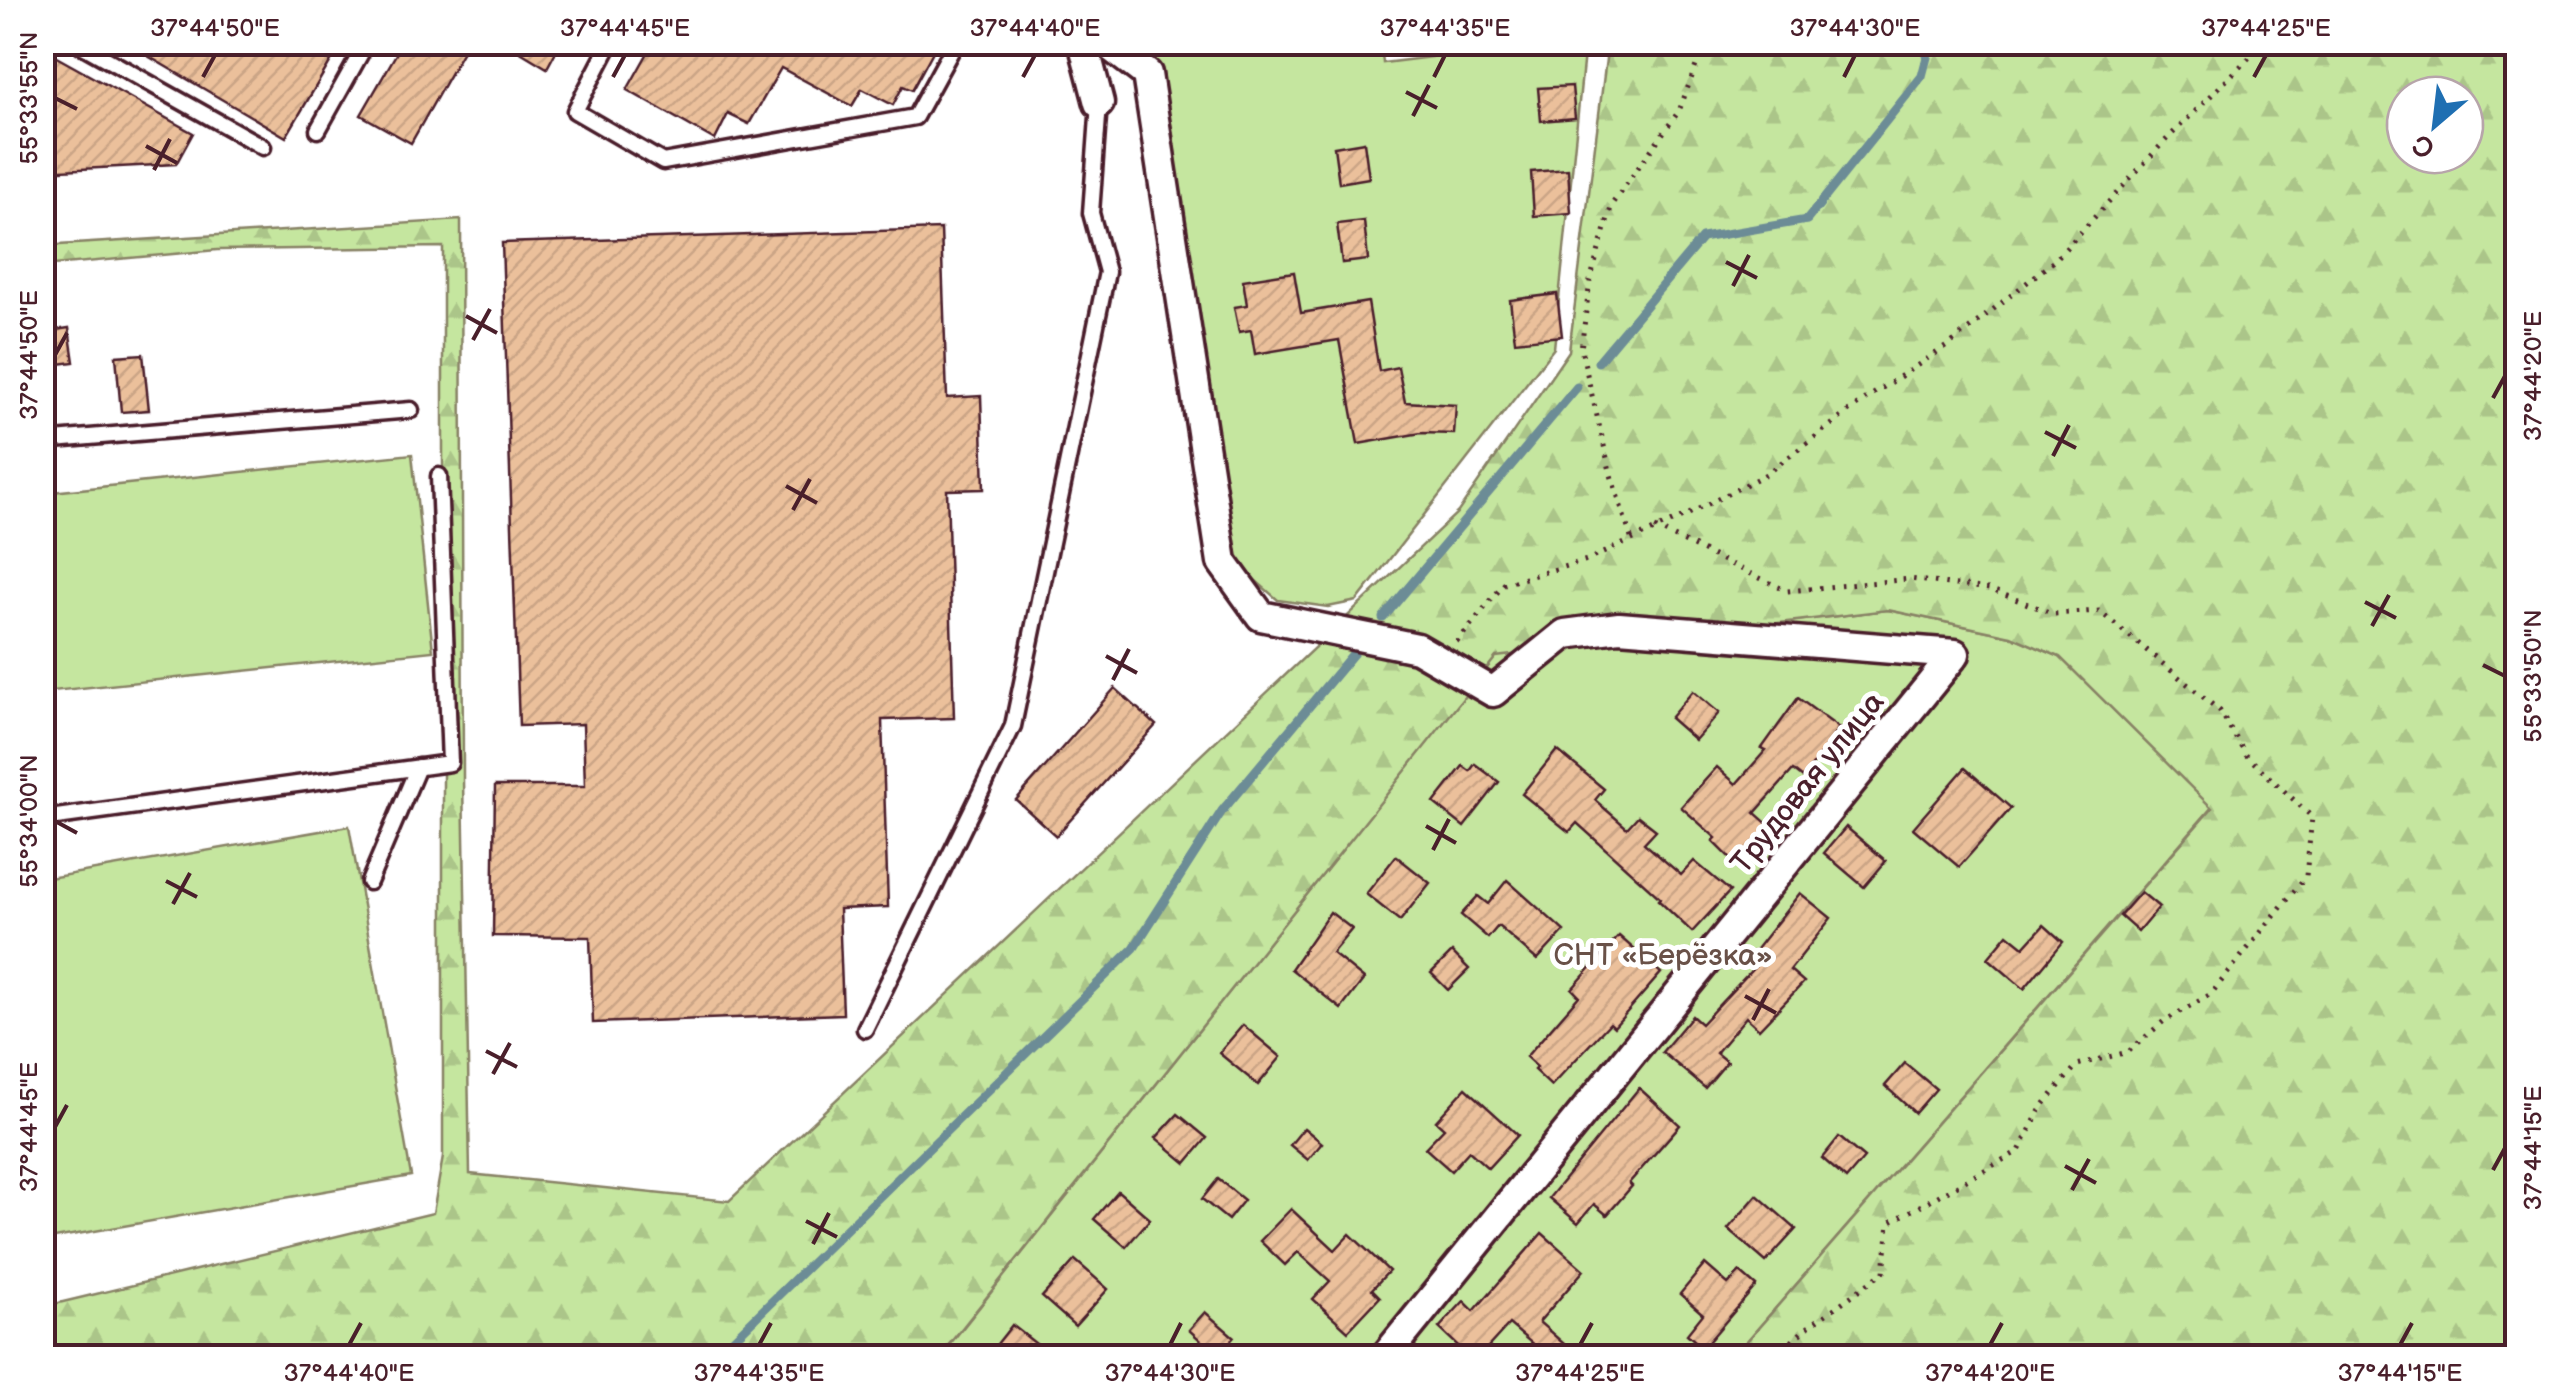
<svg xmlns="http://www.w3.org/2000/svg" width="2560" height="1400" viewBox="0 0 2560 1400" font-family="'Balsamiq Sans',sans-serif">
<defs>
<pattern id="forest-firs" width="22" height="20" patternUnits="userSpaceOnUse" patternTransform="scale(2.5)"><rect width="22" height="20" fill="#c5e69f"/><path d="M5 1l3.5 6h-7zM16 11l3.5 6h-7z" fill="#abc589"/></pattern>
<pattern id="building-hatch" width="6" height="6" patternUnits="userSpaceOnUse" patternTransform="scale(2.5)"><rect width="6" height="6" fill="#ebc09b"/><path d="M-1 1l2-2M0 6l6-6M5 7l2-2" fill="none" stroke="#cba586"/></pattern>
</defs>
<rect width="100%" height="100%" fill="#fff"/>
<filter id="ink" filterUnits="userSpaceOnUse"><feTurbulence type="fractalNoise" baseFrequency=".01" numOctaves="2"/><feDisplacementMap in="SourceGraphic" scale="20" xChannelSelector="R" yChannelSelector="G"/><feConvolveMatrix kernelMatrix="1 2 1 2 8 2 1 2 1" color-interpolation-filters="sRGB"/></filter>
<g filter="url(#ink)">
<g fill="#c5e69f" stroke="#888265" stroke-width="2.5">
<polygon points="1145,43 1381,43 1383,63 1543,43 1585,43 1554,348 1357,601 1328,607 1278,600 1240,567 1212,457 1172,127"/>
<polygon points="412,454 433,651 53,691 42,593 43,493"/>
<polygon points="1888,610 2011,636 2060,657 2212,807 1733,1357 939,1358 1496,656"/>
<polygon points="349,826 411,1176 43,1240 43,879"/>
</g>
<path fill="url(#forest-firs)" stroke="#888265" stroke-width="2.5" fill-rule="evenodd" d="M 1608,43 L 2517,43 L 2517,1357 L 1733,1357 L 2212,808 L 2060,657 L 2011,636 L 1888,610 L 1496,657 L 939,1357 L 43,1357 L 42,1307 L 433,1213 L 443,1157 L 443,247 L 217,250 L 43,266 L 43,246 L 461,220 L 463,780 L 470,1174 L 729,1201 L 1458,512 L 1569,351 ZM 2405,95 L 2465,95 L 2465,155 L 2405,155 Z"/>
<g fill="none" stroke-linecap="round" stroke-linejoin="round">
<g stroke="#6c8c96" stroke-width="9">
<polyline points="1598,362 1702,238 1807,220 1922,76 1931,42"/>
<polyline points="1383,618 1577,387"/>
<polyline points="714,1358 1134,948 1222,811 1357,649"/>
</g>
</g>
<g fill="url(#building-hatch)" stroke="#4a1f2b" stroke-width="2.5">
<polygon points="124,42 342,42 286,137"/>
<polygon points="403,42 468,42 411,143 361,115"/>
<polygon points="504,42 561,42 547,68"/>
<polygon points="654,42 938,42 912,90 903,86 893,105 862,89 852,106 781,68 749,124 728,114 715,140 627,90"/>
<polygon points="42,49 193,133 176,164 42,171"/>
<polygon points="1572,86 1575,118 1541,121 1538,88"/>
<polygon points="1364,142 1369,178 1339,183 1334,147"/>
<polygon points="1568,169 1571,213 1534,216 1531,172"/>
<polygon points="1364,221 1368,260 1342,263 1337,224"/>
<polygon points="941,229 947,398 981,396 984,489 947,490 954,718 882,720 888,907 839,909 843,1014 593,1023 590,937 493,936 495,786 585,786 583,724 519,726 502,243"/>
<polygon points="1294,272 1301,313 1368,302 1379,371 1398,367 1405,402 1456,405 1454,434 1421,433 1358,444 1339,340 1255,354 1251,330 1239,332 1234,307 1247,305 1243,280"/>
<polygon points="1557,294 1562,336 1515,341 1510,300"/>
<polygon points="69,328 74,362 42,366 42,332"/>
<polygon points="143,354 149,410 121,412 116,356"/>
<polygon points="1115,688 1156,725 1056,836 1016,800"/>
<polygon points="1693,691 1719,713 1695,740 1670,718"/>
<polygon points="1798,698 1839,728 1803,778 1793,770 1755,813 1771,827 1737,865 1713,841 1716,838 1681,807 1717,767 1736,784 1766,750 1762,748"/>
<polygon points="1557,750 1604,789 1595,800 1627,828 1638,816 1656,830 1644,843 1681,875 1694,861 1730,891 1692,932 1658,900 1660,898 1577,823 1569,832 1522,794"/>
<polygon points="1475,764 1499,782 1464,827 1434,803 1463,766 1470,771"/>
<polygon points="1965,768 2011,808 1959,867 1913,828"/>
<polygon points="1846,827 1886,861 1864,887 1824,853"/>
<polygon points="1396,856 1430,883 1400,921 1366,894"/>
<polygon points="1507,880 1564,931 1537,960 1498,926 1488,938 1461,915 1478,896 1488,904"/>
<polygon points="2141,892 2159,907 2138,932 2120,916"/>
<polygon points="1800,893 1831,918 1790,970 1804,982 1759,1029 1746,1017 1716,1053 1727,1062 1705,1088 1662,1052 1692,1016 1701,1024 1761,960 1753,953"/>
<polygon points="1330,912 1352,929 1332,953 1364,979 1341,1009 1291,969"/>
<polygon points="2044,925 2063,942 2024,989 1988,958 2008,934 2024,947"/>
<polygon points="1619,936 1661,973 1614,1027 1610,1023 1551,1086 1534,1070 1537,1067 1526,1057 1579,996 1572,989"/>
<polygon points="1452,952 1469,969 1448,990 1431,973"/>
<polygon points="1243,1025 1281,1057 1258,1085 1219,1053"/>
<polygon points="1905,1063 1936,1089 1915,1113 1885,1086"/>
<polygon points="1466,1088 1518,1135 1488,1168 1469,1151 1451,1171 1425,1148 1444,1128 1436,1121"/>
<polygon points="1639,1088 1680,1125 1629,1183 1632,1186 1607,1215 1594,1204 1578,1223 1549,1198"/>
<polygon points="1178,1114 1207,1138 1186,1163 1156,1138"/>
<polygon points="1304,1128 1322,1143 1308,1160 1290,1145"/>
<polygon points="1839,1137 1864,1158 1846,1179 1822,1158"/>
<polygon points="1218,1179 1244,1200 1228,1220 1202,1199"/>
<polygon points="1118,1191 1150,1219 1126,1247 1094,1219"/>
<polygon points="1757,1195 1796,1229 1766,1262 1728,1229"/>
<polygon points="1291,1209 1335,1250 1350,1234 1389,1271 1372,1289 1380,1297 1348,1331 1313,1299 1330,1281 1298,1252 1285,1265 1260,1241"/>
<polygon points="1542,1233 1584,1270 1539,1322 1564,1344 1553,1358 1549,1358 1509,1324 1478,1358 1471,1358 1439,1328 1464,1301 1474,1311"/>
<polygon points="1075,1260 1108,1289 1075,1326 1042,1297"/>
<polygon points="1705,1264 1728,1284 1740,1272 1756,1286 1703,1348 1687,1334 1703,1314 1680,1294"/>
<polygon points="1205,1312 1234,1337 1218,1356 1189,1330"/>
<polygon points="1012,1325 1054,1358 986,1358"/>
</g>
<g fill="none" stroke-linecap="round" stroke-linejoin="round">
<defs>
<g id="service">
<polyline points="76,42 263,147"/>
<polyline points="611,42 575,111 663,162 915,117 956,42"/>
<polyline points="318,130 367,42"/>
<polyline points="42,441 411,410"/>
<polyline points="42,819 450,763 439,476"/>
<polyline points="369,882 418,767"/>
<polyline points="865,1029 1013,726 1107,272 1091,213 1099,103"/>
</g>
<g id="minor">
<polyline points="1083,42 1099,103"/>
<polyline points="1105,42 1147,74 1222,562 1261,616 1417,648 1493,692 1565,634 1619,627 1955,654 1384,1358"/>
</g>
</defs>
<use href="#service" stroke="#4a1f2b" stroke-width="21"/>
<use href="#minor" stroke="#4a1f2b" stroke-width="35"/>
<g stroke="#4a1f2b" stroke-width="5" stroke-dasharray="2.5 8" stroke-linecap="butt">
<polyline points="1655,528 1787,591 1909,579 1989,589 2054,614 2099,611 2220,711 2246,755 2312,817 2306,876 2211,994 2164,1021 2128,1052 2077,1065 2041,1108 2019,1151 1889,1223 1884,1272 1803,1331 1774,1358"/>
<polyline points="1631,538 1611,475 1581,349 1590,281 1612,204 1679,111 1705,42"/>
<polyline points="1457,642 1504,584 1587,560 1683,517 1766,474 1864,400 1950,344 2055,260 2162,144 2265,42"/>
</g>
<use href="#service" stroke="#fff" stroke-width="14"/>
<use href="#minor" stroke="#fff" stroke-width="28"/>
</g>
</g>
<path fill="none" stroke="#4a1f2b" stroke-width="4" d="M 203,77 L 215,55M 613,77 L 625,55M 1023,77 L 1035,55M 1434,77 L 1445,55M 1844,77 L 1855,55M 2254,77 L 2266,55M 1406,92 L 1437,108M 55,98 L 77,109M 1413,116 L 1429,85M 146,146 L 177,163M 154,170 L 170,139M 1726,262 L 1757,278M 1733,286 L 1749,255M 466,316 L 497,333M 473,340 L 490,309M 55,355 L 67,333M 2493,398 L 2505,376M 2045,432 L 2076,448M 2053,456 L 2069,425M 786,486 L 817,503M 793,510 L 810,479M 2365,602 L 2396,618M 2372,626 L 2389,595M 1106,656 L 1137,673M 2483,665 L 2505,676M 1113,680 L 1129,649M 55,821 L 77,833M 1426,826 L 1456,843M 1433,850 L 1449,819M 166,881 L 197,897M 173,904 L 190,873M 1745,996 L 1776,1013M 1753,1020 L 1769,989M 486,1051 L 517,1067M 493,1074 L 510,1043M 55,1127 L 67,1105M 2065,1166 L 2096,1183M 2493,1170 L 2505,1148M 2072,1190 L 2089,1159M 806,1221 L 837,1237M 813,1244 L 829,1213M 349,1345 L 361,1323M 759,1345 L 771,1323M 1170,1345 L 1181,1323M 1580,1345 L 1592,1323M 1990,1345 L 2002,1323M 2400,1345 L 2412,1323"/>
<g text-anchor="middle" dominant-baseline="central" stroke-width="10" stroke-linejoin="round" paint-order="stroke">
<g font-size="30" fill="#4a1f2b" stroke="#fff">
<text transform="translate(1808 783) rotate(-51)">Трудовая улица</text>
</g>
<g font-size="30" fill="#695148" stroke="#fff">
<text x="1663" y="956">СНТ «Берёзка»</text>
</g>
</g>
<rect width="2560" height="1400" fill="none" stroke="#fff" stroke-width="110"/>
<g transform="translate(2435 125) rotate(208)"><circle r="48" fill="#ffffff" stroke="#b7a5aa" stroke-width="2.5"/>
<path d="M0-8L18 38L0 25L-18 38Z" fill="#1f6fb2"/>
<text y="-15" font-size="28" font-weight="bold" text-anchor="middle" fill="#4a1f2b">С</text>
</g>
<rect x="55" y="55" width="2450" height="1290" fill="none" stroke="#4a1f2b" stroke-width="4"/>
<g font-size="25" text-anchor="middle" fill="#4a1f2b">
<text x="215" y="36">37°44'50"E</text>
<text x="625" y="36">37°44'45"E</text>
<text x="1035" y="36">37°44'40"E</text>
<text x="1445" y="36">37°44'35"E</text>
<text x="1855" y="36">37°44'30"E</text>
<text x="2266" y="36">37°44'25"E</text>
<text transform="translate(28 98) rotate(-90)" y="9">55°33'55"N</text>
<text transform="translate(28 355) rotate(-90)" y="9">37°44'50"E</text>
<text transform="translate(2532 376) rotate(-90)" y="9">37°44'20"E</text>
<text transform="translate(2532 676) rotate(-90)" y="9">55°33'50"N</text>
<text transform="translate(28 821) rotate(-90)" y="9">55°34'00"N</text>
<text transform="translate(28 1127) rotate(-90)" y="9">37°44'45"E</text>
<text transform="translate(2532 1148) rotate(-90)" y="9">37°44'15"E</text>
<text x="349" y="1381">37°44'40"E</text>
<text x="759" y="1381">37°44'35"E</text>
<text x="1170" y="1381">37°44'30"E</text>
<text x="1580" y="1381">37°44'25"E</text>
<text x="1990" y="1381">37°44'20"E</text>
<text x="2400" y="1381">37°44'15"E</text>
</g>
</svg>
